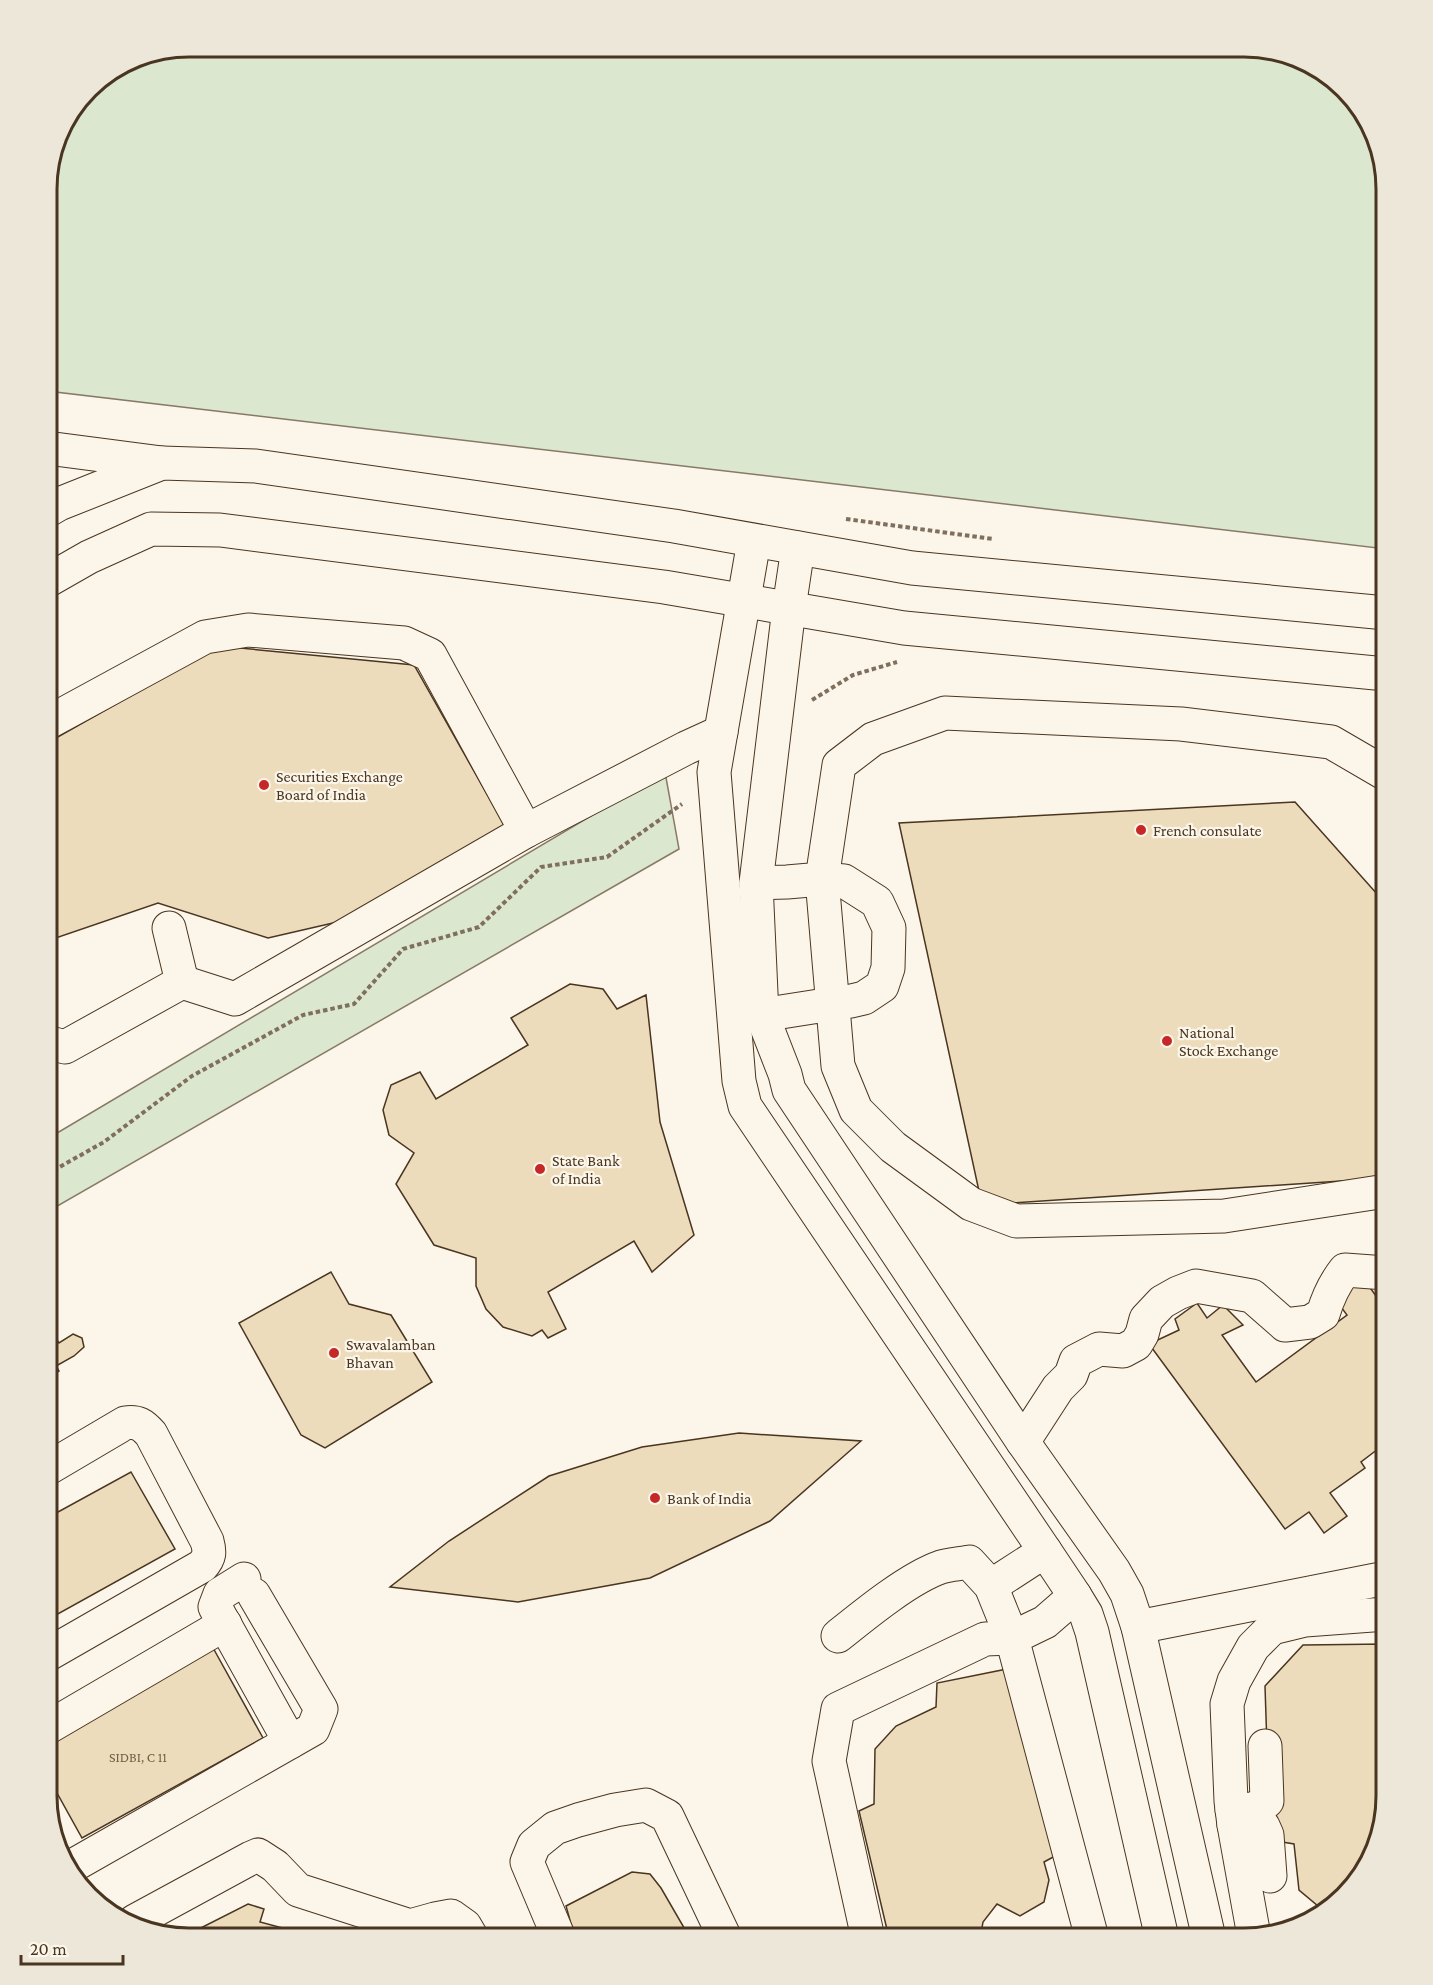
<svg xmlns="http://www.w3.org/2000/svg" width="1433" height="1985" viewBox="0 0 1433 1985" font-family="'Crimson Pro',serif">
<rect width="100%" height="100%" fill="#fbf6e9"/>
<g fill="#dce7d0" stroke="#887966" stroke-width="1.5">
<polygon points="189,47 1253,47 1316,66 1367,117 1386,189 1386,549 47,391 47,179 61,126 95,82 135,57"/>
<polygon points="665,772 679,849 47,1212 47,1139"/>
</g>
<g fill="#ecdcbc" stroke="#4a3520" stroke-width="1.5">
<polygon points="219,646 414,665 505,826 346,920 268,938 158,903 47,941 47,743"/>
<polygon points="1295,802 1386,904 1386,1178 982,1205 899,823"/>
<polygon points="570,984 603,989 617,1009 646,995 660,1122 694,1235 652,1272 634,1241 548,1292 566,1329 548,1338 542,1330 532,1336 503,1327 486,1309 476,1286 476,1258 434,1245 396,1184 414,1153 389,1135 383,1110 391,1085 420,1072 436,1099 528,1045 511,1018"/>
<polygon points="331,1272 349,1304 391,1315 432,1382 325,1448 301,1435 239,1323"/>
<polygon points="1361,1275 1376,1296 1386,1290 1386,1443 1361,1462 1365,1468 1330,1493 1347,1516 1324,1533 1309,1512 1285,1529 1149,1344 1179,1330 1175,1319 1197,1303 1207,1318 1223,1305 1243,1325 1222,1335 1256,1382 1347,1315 1333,1296"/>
<polygon points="73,1334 82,1338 84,1347 74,1356 56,1366 59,1371 47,1379 47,1340 55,1337 59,1343"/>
<polygon points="739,1433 861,1441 770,1521 650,1578 518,1602 390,1587 449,1541 549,1476 642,1447"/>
<polygon points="131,1472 175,1549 47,1620 47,1518"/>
<polygon points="1386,1644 1386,1796 1367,1868 1324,1911 1299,1890 1294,1844 1270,1840 1265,1686 1303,1645"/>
<polygon points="212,1646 263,1738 82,1838 47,1775 47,1738"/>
<polygon points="1017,1667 1057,1855 1044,1862 1049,1880 1044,1902 1020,1916 997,1904 983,1922 980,1938 889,1938 859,1811 874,1804 875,1749 896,1726 936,1707 937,1683"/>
<polygon points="632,1872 650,1874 661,1888 690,1938 578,1938 571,1924 566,1906"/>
<polygon points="248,1904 264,1909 260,1922 320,1938 181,1938"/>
</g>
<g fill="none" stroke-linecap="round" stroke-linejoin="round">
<defs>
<g id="minor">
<polyline points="47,448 162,463"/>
<polyline points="754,541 714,772 739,1081 745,1106 1045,1551 1075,1596 1086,1614 1092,1632 1162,1938"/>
<polyline points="798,548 789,608 756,883 762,1015 785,1074 789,1090 1023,1442 1114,1571 1127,1594 1138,1627 1209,1938"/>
<polyline points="47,723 205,637 248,630 404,643 430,655 526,831"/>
<polyline points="756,883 787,882 822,879 839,765 873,739 945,713 1181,724 1331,742 1386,774"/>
<polyline points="169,928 182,982"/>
<polyline points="762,1015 851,1001 864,998 882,986 888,968 889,928 877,902 844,881 822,879 838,1066 856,1110 893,1147 971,1204 1016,1221 1224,1216 1386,1191"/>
<polyline points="47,1042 65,1047 182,982 235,999 526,831 686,748 721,732"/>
<path d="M 1023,1442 L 1058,1388 L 1071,1375 L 1076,1361 L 1099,1349 L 1123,1351 L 1136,1344 L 1142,1334 L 1146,1319 L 1162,1302 L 1178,1293 L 1196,1286 L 1252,1296 L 1285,1325 L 1310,1322 L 1323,1314 C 1328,1297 1334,1284 1345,1270 L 1386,1273"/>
<polyline points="244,1579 220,1594 215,1607 290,1742"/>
<polyline points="991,1586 1045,1551"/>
<polyline points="1138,1627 1386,1578"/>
<path d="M 838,1636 C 864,1615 909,1578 941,1567 C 949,1564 960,1564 969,1562 L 991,1586 L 1012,1638 L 1092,1938"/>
<path d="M 47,1655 L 202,1566 C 210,1557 210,1552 207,1541 L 151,1434 C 143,1425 138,1421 125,1423 L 47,1469"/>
<polyline points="47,1728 225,1624"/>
<path d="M 1232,1810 C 1246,1810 1256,1811 1267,1801 L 1265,1746"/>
<polyline points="1234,1825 1256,1822 1263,1826 1267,1835 1270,1876"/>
<polyline points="67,1869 313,1729 321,1709 254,1595"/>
<polyline points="134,1924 135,1921 251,1858 258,1855 275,1866 298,1890 410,1926 435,1919 451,1916 465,1926 472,1938"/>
<polyline points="1254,1936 1234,1825 1231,1801 1227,1704 1234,1681 1253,1647 1272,1628 1305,1620 1386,1614"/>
<polyline points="559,1938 527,1862 534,1845 555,1828 578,1820 615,1810 646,1805 667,1816 725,1938"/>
<polyline points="868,1938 829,1761 838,1709 985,1639 1012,1638 1045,1622 1075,1596"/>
</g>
<g id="major">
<polyline points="47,511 59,504 162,463 256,466 674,526 912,568 1386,613"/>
<polyline points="47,581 89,557 151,529 220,530 664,587 904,628 1386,674"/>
</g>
</defs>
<use href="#minor" stroke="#4a3520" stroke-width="35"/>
<use href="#major" stroke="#4a3520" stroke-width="35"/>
<g stroke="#7f6f5c" stroke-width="4" stroke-dasharray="4.5 3" stroke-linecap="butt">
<polyline points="846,519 993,539"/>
<polyline points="812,700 853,675 897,662"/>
<polyline points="47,1174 104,1142 192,1076 303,1015 354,1004 403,949 479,927 541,867 607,857 682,804"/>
</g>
<use href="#minor" stroke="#fbf6e9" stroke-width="33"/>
<use href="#major" stroke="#fbf6e9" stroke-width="33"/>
</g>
<g fill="#c62828" stroke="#fbf6e9" stroke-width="2">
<circle cx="264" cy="785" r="6"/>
<circle cx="1141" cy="830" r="6"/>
<circle cx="1167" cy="1041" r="6"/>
<circle cx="540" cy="1169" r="6"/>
<circle cx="334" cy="1353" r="6"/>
<circle cx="655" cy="1498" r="6"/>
</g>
<g text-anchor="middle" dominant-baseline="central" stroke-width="4.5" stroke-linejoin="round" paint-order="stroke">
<g font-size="14" fill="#725f47">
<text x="138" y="1757">SIDBI, C 11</text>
</g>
<g font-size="16" fill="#4a3520" stroke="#fbf6e9" text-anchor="start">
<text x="276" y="776">Securities Exchange<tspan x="276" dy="18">Board of India</tspan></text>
<text x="1153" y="830">French consulate</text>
<text x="1179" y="1032">National<tspan x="1179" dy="18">Stock Exchange</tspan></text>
<text x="552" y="1160">State Bank<tspan x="552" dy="18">of India</tspan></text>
<text x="346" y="1344">Swavalamban<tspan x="346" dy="18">Bhavan</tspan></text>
<text x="667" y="1498">Bank of India</text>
</g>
</g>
<path d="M0 0H1433V1985H0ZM189 57H1244A132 132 0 0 1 1376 189V1796A132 132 0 0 1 1244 1928H189A132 132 0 0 1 57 1796V189A132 132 0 0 1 189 57Z" fill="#ede7d9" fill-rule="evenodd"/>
<path fill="none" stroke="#4a3520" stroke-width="3" d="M189 57H1244A132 132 0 0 1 1376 189V1796A132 132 0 0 1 1244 1928H189A132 132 0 0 1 57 1796V189A132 132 0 0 1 189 57Z"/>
<path d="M21 1955v9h102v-9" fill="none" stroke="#4a3520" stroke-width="3"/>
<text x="30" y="1955" font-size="18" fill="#4a3520" stroke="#fbf6e9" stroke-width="4.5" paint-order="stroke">20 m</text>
</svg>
